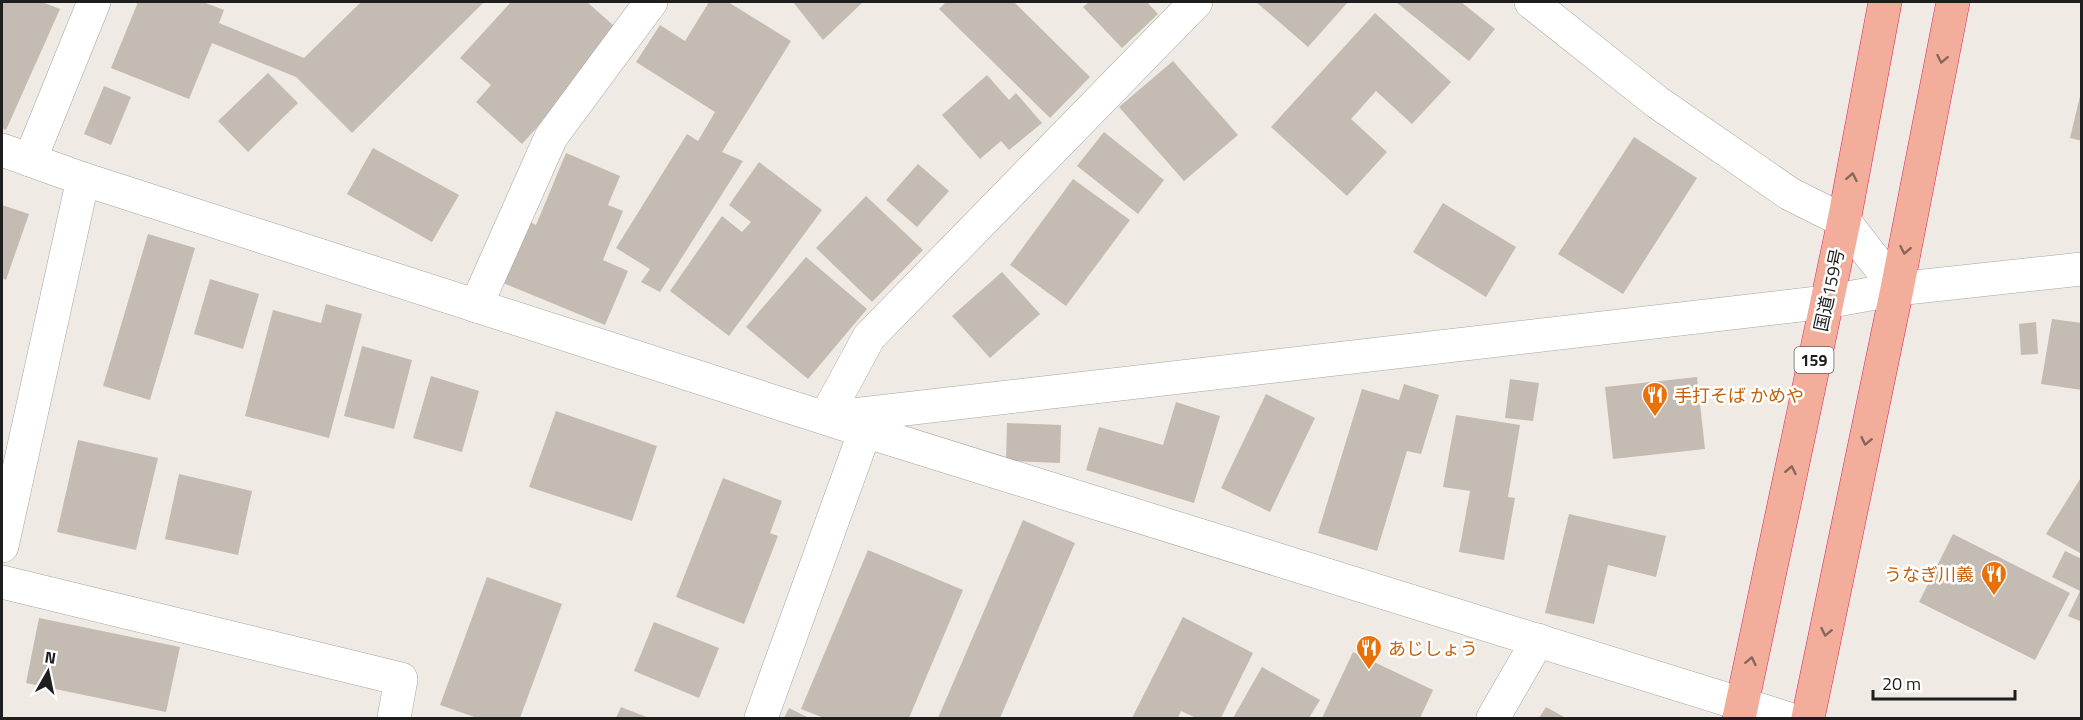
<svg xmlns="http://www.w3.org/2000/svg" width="2083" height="720" viewBox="0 0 2083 720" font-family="'Titillium Web','Noto Sans JP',sans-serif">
<rect width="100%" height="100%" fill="#efebe4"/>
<g fill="#c4bbb3">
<polygon points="2,2 42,2 60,9 6,130 2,128"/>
<polygon points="138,2 203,2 224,10 219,23 304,58 361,2 484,2 352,133 296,77 212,43 189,99 111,68"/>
<polygon points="511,2 587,2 622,33 522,144 476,102 491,85 460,58"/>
<polygon points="709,2 728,2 791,41 722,152 743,161 660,292 641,282 650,269 616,248 687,134 698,141 715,112 636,62 660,25 685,41"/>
<polygon points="793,2 863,2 823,40"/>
<polygon points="946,2 1014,2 1090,77 1050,118 939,9"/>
<polygon points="1089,2 1147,2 1158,14 1122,48 1083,7"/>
<polygon points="1256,2 1348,2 1308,47"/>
<polygon points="1396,2 1461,2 1495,29 1469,61"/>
<polygon points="1375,13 1451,82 1412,124 1376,91 1351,119 1387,152 1347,196 1271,127"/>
<polygon points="1173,61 1238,135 1184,181 1119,107"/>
<polygon points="268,73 298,103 248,152 218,121"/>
<polygon points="987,75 1009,100 1016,93 1042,123 1009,150 1001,141 980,159 942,115"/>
<polygon points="104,86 131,97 111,145 84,134"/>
<polygon points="2081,92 2082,92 2082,141 2070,138"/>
<polygon points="1104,132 1164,180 1138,214 1077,166"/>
<polygon points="1634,137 1697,178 1623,294 1558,254"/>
<polygon points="373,148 459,195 432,242 347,194"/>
<polygon points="566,153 620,176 608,205 623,211 603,260 628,271 605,325 501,282 526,220 536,225"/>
<polygon points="759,162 822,210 729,336 670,291 722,216 742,232 751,222 729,205"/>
<polygon points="918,164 949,191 917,227 886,200"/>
<polygon points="1073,179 1130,220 1066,306 1010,265"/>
<polygon points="866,196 923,250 872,302 816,248"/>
<polygon points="1443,203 1516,247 1486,297 1413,252"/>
<polygon points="2,205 29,214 6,280 2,278"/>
<polygon points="148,234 195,248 150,400 103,386"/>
<polygon points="806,257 867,309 808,379 746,327"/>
<polygon points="1002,272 1040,314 990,358 952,316"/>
<polygon points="210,279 259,294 243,349 194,334"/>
<polygon points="326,304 362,314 329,438 245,416 273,310 321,323"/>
<polygon points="2052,319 2082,323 2082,390 2041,384"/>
<polygon points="2036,322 2038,354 2021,355 2019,324"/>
<polygon points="362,346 412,360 394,429 344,416"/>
<polygon points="431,376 479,391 462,452 413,438"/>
<polygon points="1697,377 1705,449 1613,459 1605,387"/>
<polygon points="1510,379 1539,383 1533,421 1505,418"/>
<polygon points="1404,384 1439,395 1421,454 1407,451 1377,551 1318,533 1362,389 1399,400"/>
<polygon points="1266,394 1315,418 1270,512 1221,488"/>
<polygon points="1176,402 1220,416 1194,503 1086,470 1099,427 1163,445"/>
<polygon points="556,411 657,446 632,521 529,487"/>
<polygon points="1456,415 1520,425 1508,497 1515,498 1504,560 1459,552 1470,491 1443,487"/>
<polygon points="1007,423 1061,425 1060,463 1006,461"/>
<polygon points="78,440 158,458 136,550 57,532"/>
<polygon points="179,474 252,491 238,555 165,539"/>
<polygon points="2082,476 2082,554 2046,534"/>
<polygon points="723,478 782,501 770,533 778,536 744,624 676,597"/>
<polygon points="1569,514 1666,536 1656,577 1608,565 1594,624 1545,613"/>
<polygon points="1023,520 1075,543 1000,718 938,718"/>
<polygon points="1953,534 2070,593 2035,660 1919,602"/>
<polygon points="868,550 963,590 909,718 824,718 801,709"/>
<polygon points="2065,551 2082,559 2082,622 2068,616 2080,591 2052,577"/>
<polygon points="487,577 562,604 520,718 477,718 440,705"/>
<polygon points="1183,617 1253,653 1221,718 1196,718 1181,711 1178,718 1132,718"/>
<polygon points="39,618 180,647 166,712 26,683"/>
<polygon points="654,622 719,648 699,698 634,671"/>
<polygon points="1353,652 1433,690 1420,718 1322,718"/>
<polygon points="1262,667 1320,700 1309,718 1233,718"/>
<polygon points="621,707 649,718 616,718"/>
<polygon points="1546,707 1566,718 1539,718"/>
<polygon points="789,708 809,718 784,718"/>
</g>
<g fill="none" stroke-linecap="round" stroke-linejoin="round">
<defs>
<g id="minor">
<polyline points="1531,2 1657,102 1790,194 1844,221 1897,289"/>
<polyline points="2,150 83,179 865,431 1786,718"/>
<polyline points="30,160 94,2"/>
<polyline points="476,306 551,137 651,2"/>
<polyline points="836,417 1826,302 1897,289 2082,269"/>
<polyline points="825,418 869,337 1196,2"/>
<polyline points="2,582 401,679 394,718"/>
<polyline points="761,718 865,431"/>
<polyline points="1493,718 1538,640"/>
</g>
<polyline id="tertiary" points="2,546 83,179"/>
<g id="trunk">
<polyline points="1739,718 1844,221 1885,2"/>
<polyline points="1808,718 1897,289 1953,2"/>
</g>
</defs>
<use href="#minor" stroke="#a5a5a5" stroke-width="34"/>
<use href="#tertiary" stroke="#a5a5a5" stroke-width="34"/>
<use href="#trunk" stroke="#dd2161" stroke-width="34"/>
<use href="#minor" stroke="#fff" stroke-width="33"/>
<use href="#tertiary" stroke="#fff" stroke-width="33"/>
<use href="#trunk" stroke="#f2ae9b" stroke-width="33"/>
</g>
<defs><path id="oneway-chevron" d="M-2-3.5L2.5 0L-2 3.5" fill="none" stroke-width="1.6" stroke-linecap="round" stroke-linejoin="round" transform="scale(1.5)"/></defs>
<g stroke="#88665c">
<use href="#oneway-chevron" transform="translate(1942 59) rotate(101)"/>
<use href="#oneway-chevron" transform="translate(1852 177) rotate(-79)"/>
<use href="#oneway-chevron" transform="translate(1905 250) rotate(101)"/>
<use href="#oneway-chevron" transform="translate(1866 441) rotate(102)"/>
<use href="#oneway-chevron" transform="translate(1791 470) rotate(-78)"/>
<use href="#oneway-chevron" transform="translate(1826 632) rotate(102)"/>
<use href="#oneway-chevron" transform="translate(1751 661) rotate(-78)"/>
</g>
<defs>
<symbol id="restaurant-pin" viewBox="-11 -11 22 30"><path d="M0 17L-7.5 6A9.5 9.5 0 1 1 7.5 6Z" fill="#e8710a" stroke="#fff"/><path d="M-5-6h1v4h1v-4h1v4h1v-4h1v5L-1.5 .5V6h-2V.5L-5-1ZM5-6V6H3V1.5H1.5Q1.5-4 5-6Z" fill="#fff"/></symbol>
</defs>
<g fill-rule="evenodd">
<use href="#restaurant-pin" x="1640" y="380" width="30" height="40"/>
<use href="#restaurant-pin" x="1979" y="559" width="30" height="40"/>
<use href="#restaurant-pin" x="1354" y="633" width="30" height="40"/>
</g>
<g text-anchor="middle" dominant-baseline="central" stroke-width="5" stroke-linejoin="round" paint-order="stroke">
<rect fill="#fff" stroke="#626262" stroke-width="1.5" x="1794.5" y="347" width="39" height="26" rx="4.5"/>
<g font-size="16" font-weight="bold" fill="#1e1e1e">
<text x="1814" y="360">159</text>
</g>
<g font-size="18" fill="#1e1e1e" stroke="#fff">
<text transform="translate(1829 290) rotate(-78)">国道159号</text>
</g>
<g font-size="18" fill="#c56008" stroke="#fff" text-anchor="start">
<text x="1674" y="395">手打そば かめや</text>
<text x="1974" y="574" text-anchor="end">うなぎ川義</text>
<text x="1388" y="648">あじしょう</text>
</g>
</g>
<rect width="2083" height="720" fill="none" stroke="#1e1e1e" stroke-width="6"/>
<g transform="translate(48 672) rotate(9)" stroke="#ffffff" stroke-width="4.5" paint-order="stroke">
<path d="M0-4.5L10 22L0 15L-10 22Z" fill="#1e1e1e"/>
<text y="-9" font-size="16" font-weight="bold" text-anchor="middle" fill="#1e1e1e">N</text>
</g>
<path d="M1873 690v9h142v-9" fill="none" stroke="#1e1e1e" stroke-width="3"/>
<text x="1882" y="690" font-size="18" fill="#1e1e1e" stroke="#ffffff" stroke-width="4.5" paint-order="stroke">20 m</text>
</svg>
